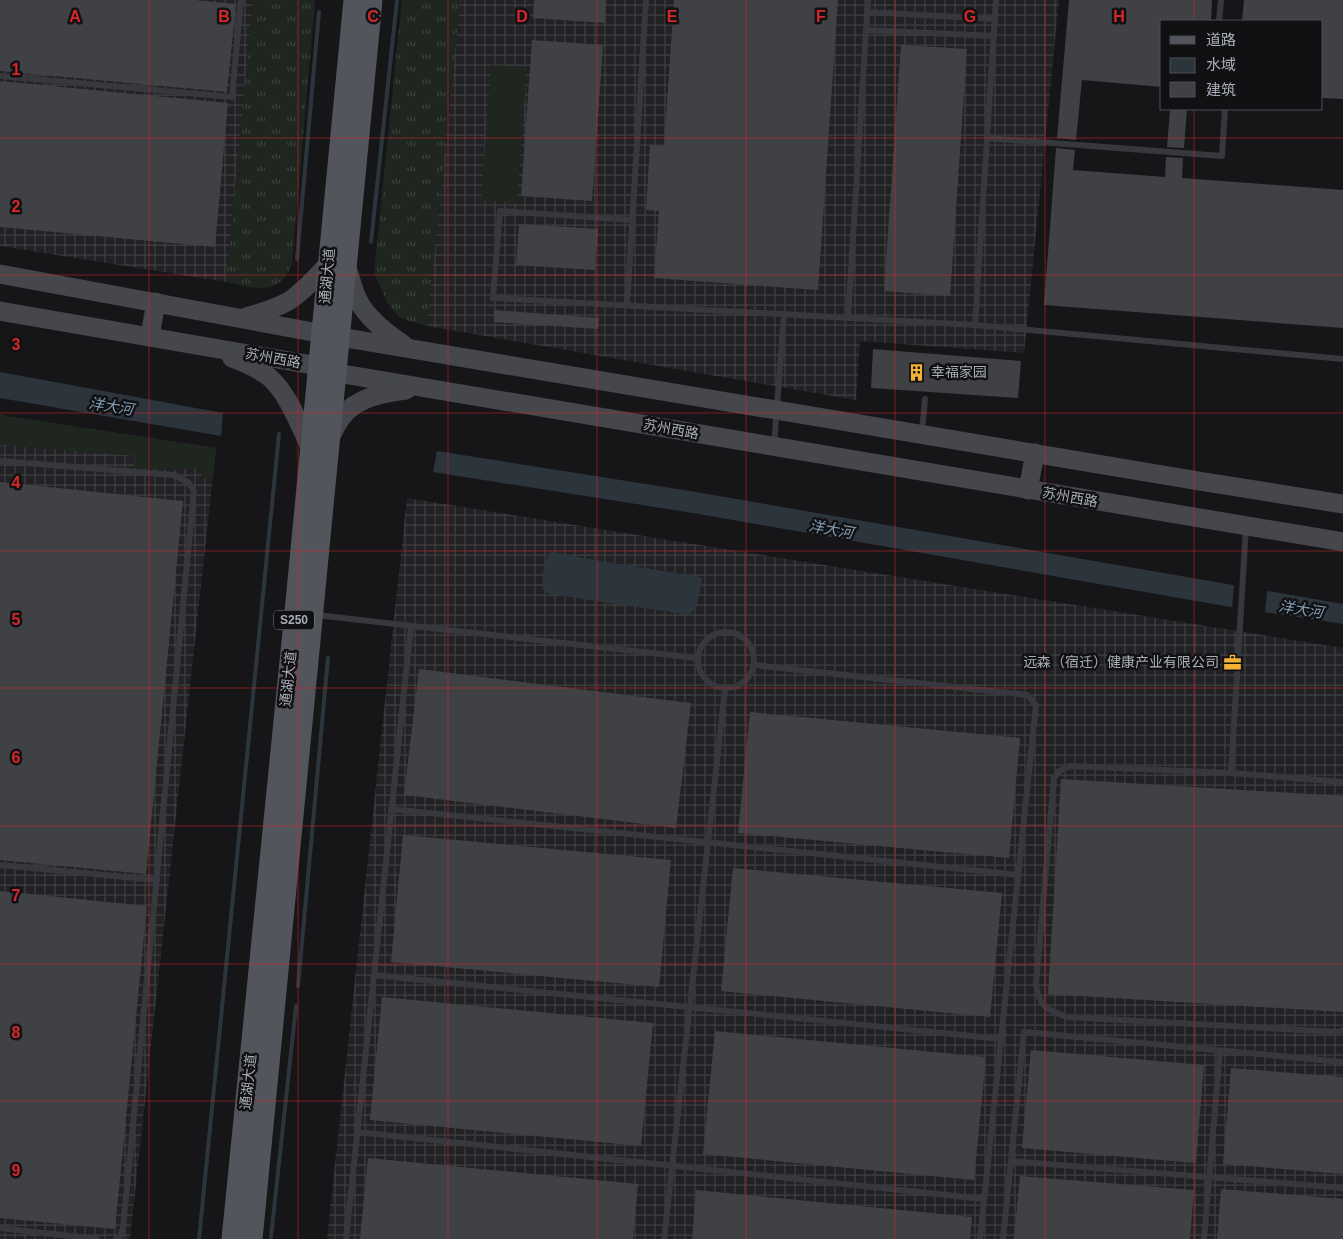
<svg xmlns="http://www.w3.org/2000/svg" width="1343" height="1239" viewBox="0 0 1343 1239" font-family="Arial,'Noto Sans SC',sans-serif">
<defs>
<pattern id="industrial-grid" width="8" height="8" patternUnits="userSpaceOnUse" patternTransform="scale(1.25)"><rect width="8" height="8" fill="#222225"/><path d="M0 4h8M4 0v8" fill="none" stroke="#3f3f43"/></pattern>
<pattern id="grass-tufts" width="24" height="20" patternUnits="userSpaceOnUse" patternTransform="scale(1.25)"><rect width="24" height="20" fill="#1e261f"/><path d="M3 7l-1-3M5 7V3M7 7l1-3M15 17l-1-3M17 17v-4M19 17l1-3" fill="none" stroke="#3c433d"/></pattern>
</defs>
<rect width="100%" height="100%" fill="#161618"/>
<g fill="url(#industrial-grid)">
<polygon points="0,0 253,0 226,282 0,246"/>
<polygon points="460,0 1059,0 1024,353 860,341 856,400 427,326"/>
<polygon points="0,415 216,448 130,1239 0,1239"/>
<polygon points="407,498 1343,648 1343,1239 327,1239"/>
</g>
<g fill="url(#grass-tufts)">
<path d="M 253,0 L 315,0 L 292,263 C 280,298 254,288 226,282 Z"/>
<polygon points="402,0 460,0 427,326 400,318 388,304 374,273"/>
</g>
<g fill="#1e261f">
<polygon points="491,65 527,67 517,203 481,201"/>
<polygon points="0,415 216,448 213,479 202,478 201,468 170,470 134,468 135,456 0,445"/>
</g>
<g fill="#2c353c">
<polygon points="0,372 223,413 221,436 0,398"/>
<polygon points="437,451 690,491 1343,604 1343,624 1225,606 693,513 433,472"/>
<path d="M 551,552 L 555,552 L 582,558 L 700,577 L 702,580 L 697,606 L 690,614 L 684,614 L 551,594 C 548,593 546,593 544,590 C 540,583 545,557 551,552 Z"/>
</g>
<polygon fill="#161618" points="1234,584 1268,590 1267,592 1265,614 1232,609"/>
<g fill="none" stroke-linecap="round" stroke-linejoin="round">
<g stroke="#2c353c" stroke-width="4">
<polyline points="371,242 397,0"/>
<polyline points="297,259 319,12"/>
<polyline points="298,986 328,658"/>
<polyline points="271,1237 296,1006"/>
<polyline points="199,1239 279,434"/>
</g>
</g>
<g fill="#404145">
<polygon points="0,0 195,0 236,4 227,92 0,71"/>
<polygon points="534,0 606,0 605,23 533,18"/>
<polygon points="674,0 838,0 818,290 654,278 659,211 646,210 650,145 664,146"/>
<polygon points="1069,0 1212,0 1211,21 1162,21 1162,87 1082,80 1076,140 1057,138"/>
<polygon points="1244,0 1343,0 1343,99 1322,98 1322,21 1242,21"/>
<polygon points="532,40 603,45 592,201 521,196"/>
<polygon points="901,45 967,49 950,296 884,291"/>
<polygon points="0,81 228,103 215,247 0,227"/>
<polygon points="1170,109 1187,109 1184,148 1167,147"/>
<polygon points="1056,148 1075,150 1073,170 1165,177 1166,157 1183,158 1182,178 1343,190 1343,328 1044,305"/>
<polygon points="519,224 598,229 595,270 516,265"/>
<polygon points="494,310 599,318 598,329 494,322"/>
<polygon points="873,349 1021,361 1018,398 871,388"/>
<polygon points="0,482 183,501 146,874 0,860"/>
<polygon points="419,669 691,703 676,828 404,795"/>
<polygon points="750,712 1020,738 1009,858 738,833"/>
<polygon points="1061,779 1343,796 1343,1012 1048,994"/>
<polygon points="403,835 671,860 659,987 391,962"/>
<polygon points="733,868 1002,893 990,1017 721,991"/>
<polygon points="0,891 147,906 115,1229 0,1218"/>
<polygon points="382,997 653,1023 641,1146 370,1120"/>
<polygon points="715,1031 986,1057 974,1180 703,1154"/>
<polygon points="1031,1050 1204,1065 1196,1163 1022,1148"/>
<polygon points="1231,1068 1343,1077 1343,1174 1223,1164"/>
<polygon points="368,1158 638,1184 633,1239 360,1239"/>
<polygon points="1020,1176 1194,1190 1190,1239 1014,1239"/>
<polygon points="1221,1189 1343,1199 1343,1239 1217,1239"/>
<polygon points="696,1190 972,1217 970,1239 692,1239"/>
</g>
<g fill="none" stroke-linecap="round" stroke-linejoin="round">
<g stroke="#37383d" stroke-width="6">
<polyline points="867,12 995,19"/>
<polyline points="1219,21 1221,0"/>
<polyline points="866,30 994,36"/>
<polyline points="0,76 232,97 241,0"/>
<polyline points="987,138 1222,156 1225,109"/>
<polyline points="632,220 500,211 493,298 975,325 996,0"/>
<polyline points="627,305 646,0"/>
<polyline points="848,318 868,0"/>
<polyline points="975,325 1343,359"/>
<polyline points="922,433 925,399"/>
<polyline points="774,446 784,314"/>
<polyline points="0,461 174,475 189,483 194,491 123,1228 120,1237 116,1239"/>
<polyline points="316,615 697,658"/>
<circle cx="726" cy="660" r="28"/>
<polyline points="754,665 1027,695 1036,705 980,1239"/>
<polyline points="1231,773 1246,527"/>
<path d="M 1343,782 L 1231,773 L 1070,766 L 1059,771 L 1054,778 L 1036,983 C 1038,1006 1047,1010 1067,1017 L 1338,1032 L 1343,1030"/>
<polyline points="391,809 1019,875"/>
<polyline points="0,865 157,880"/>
<polyline points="374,975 1001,1039"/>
<polyline points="357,1132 984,1199"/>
<polyline points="1011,1161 1343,1188"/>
<polyline points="0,1228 97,1239"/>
<polyline points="346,1239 411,626"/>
<polyline points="664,1239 725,689"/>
<polyline points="1003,1239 1024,1032 1343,1062"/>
<polyline points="1204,1239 1220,1051"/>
</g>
<g stroke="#45474d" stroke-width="19">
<path d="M 347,267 C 350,277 353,288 357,298 C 366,318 387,333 404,345"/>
<polyline points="0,274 340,337 1205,482 1343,504"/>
<polyline points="0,311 318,366 337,373 1343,542"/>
<path d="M 246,317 C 260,313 274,309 287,302 C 303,293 315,277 328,265"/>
<polyline points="150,336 156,302"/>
<path d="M 232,358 C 245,363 258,368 269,377 C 288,393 300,426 310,447"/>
<path d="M 332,434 C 335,428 338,422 342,417 C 356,397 384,393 406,390"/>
<polyline points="1028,490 1035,453"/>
</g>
<g stroke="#53555c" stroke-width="21">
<polyline points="232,1239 295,612 354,0"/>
<polyline points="252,1239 372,0"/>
</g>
</g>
<path fill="none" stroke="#d62828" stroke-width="1" stroke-opacity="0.55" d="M 149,0 L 149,1239M 298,0 L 298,1239M 448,0 L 448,1239M 597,0 L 597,1239M 746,0 L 746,1239M 895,0 L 895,1239M 1045,0 L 1045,1239M 1194,0 L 1194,21M 1194,109 L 1194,1239M 0,138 L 1343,138M 0,275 L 1343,275M 0,413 L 1343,413M 0,551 L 1343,551M 0,688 L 1343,688M 0,826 L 1343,826M 0,964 L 1343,964M 0,1101 L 1343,1101"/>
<defs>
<symbol id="building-bare" viewBox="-9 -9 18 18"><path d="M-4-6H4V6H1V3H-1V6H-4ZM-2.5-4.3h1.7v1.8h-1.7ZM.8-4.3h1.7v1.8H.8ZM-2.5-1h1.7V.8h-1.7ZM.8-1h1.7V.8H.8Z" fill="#f2b134" stroke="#111113" stroke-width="2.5" paint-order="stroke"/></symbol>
<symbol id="office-bare" viewBox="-9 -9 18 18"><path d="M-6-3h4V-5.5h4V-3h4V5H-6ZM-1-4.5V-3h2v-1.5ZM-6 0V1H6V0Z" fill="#f2b134" stroke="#111113" stroke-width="2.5" paint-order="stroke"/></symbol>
</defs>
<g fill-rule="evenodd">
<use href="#building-bare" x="904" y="360" width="25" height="25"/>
<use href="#office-bare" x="1220" y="650" width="25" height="25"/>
</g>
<g text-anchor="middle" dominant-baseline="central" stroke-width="5" stroke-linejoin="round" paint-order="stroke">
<rect fill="#111113" stroke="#7b7e86" stroke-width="1" x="274" y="610.5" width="40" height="19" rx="4"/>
<g font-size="12" font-weight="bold" fill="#a8adb8">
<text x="294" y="620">S250</text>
</g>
<g font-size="14" fill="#a8adb8" stroke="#111113">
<text transform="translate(327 276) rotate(-85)">通湖大道</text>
<text transform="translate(273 358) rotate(10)">苏州西路</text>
<text transform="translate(671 429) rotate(10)">苏州西路</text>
<text transform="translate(1070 497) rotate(10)">苏州西路</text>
<text transform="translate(288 679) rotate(-84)">通湖大道</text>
<text transform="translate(248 1082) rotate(-84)">通湖大道</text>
</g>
<g font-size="14" fill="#a8adb8" stroke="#111113" text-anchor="start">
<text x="931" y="372">幸福家园</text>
<text x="1219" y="662" text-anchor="end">远森（宿迁）健康产业有限公司</text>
</g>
<g font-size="15" font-style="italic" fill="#7f9bb3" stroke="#111113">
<text transform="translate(111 406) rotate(9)">洋大河</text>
<text transform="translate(831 529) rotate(10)">洋大河</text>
<text transform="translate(1301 609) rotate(9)">洋大河</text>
</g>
</g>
<g font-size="16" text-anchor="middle" font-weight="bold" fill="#d62828" stroke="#111113" stroke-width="5" stroke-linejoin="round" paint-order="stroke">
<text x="75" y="22">A</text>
<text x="224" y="22">B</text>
<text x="373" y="22">C</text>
<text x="522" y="22">D</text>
<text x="672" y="22">E</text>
<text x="821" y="22">F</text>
<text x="970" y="22">G</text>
<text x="1119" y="22">H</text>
<text x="16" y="75">1</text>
<text x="16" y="212">2</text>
<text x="16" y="350">3</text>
<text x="16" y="488">4</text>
<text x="16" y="625">5</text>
<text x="16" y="763">6</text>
<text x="16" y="901">7</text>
<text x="16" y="1038">8</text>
<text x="16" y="1176">9</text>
</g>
<rect x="1160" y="20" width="162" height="90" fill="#111113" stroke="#4d4f55"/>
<rect x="1170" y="36" width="25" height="8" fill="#53555c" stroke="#4d4f55"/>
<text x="1206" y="45" font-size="15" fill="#a8adb8">道路</text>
<rect x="1170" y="58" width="25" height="15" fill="#2c353c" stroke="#4d4f55"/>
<text x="1206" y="70" font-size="15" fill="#a8adb8">水域</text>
<rect x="1170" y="82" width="25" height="15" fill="#404145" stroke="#4d4f55"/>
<text x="1206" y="95" font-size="15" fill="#a8adb8">建筑</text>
</svg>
